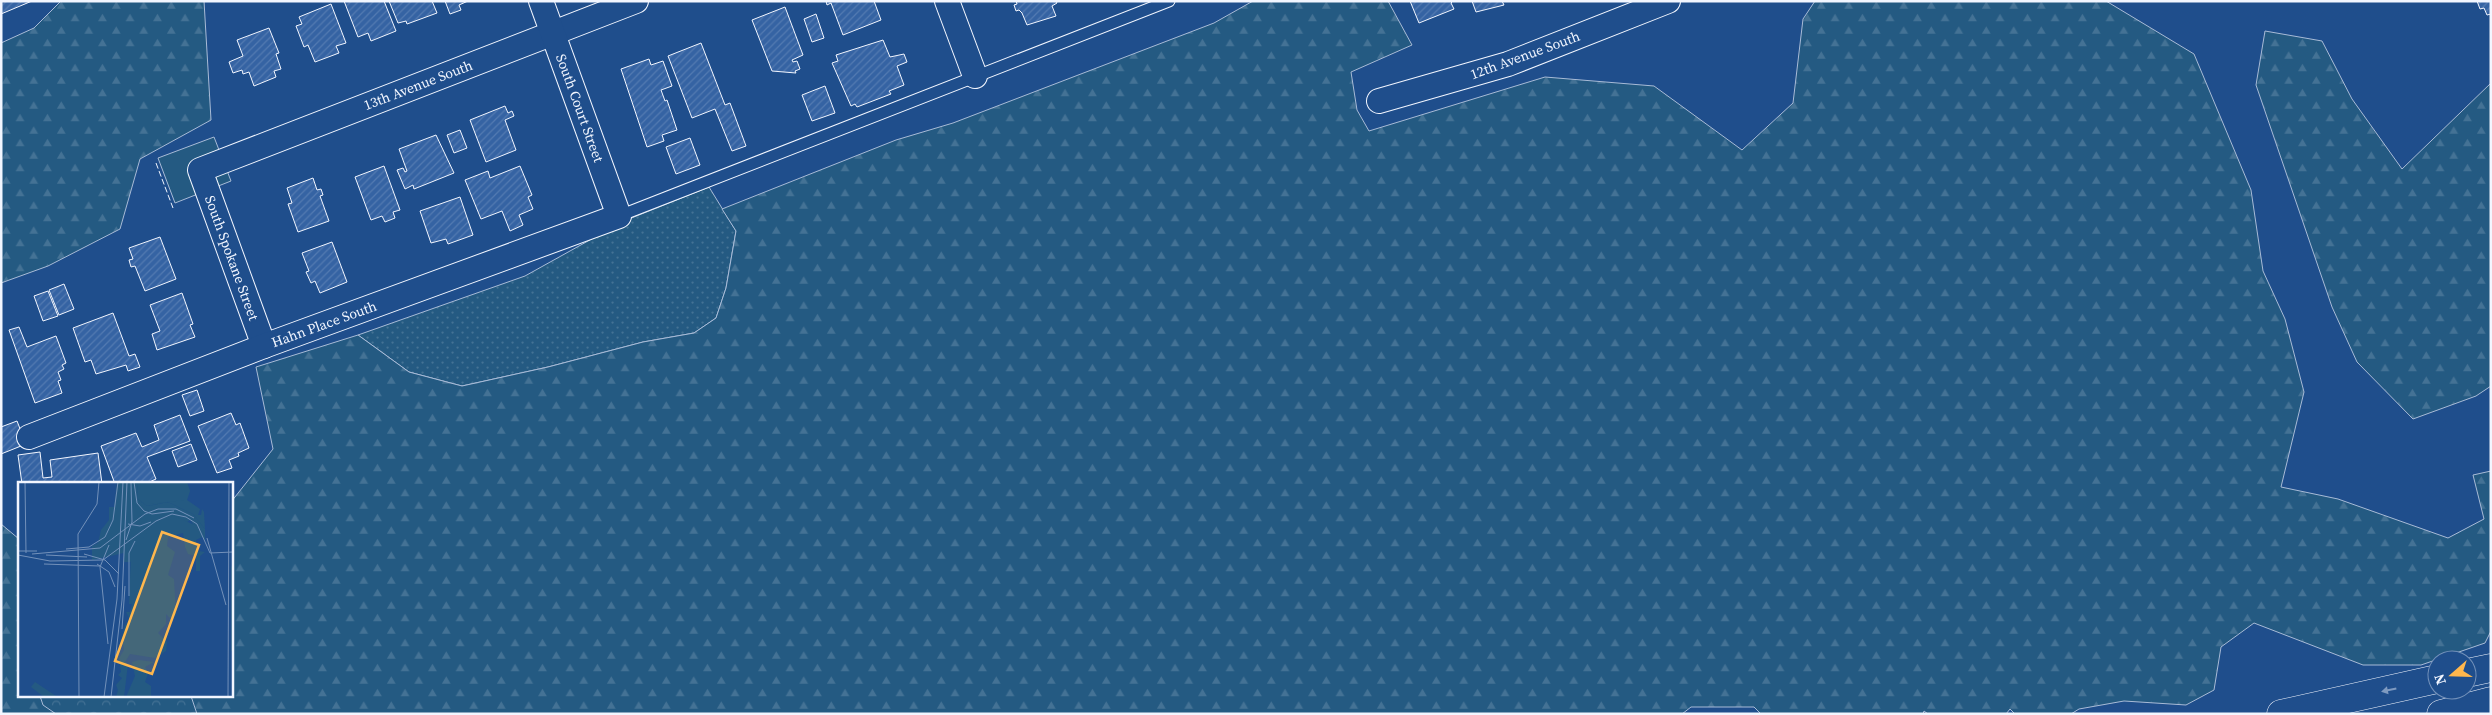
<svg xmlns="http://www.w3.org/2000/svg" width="2492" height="715" viewBox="0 0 2492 715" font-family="'Source Serif 4',serif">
<defs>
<pattern id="grass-dots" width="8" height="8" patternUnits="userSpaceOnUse" patternTransform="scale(1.25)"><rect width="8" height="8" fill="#245a82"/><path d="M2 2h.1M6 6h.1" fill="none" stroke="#447295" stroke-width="1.8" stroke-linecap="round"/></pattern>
<pattern id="forest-firs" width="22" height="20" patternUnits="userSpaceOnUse" patternTransform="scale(1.25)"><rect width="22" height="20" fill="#245a82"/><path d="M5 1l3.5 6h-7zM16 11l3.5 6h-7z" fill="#447295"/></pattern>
<pattern id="park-crowns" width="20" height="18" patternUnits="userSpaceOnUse" patternTransform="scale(1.25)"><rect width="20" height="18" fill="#245a82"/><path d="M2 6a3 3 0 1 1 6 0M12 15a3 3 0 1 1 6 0" fill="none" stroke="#447295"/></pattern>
<pattern id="building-hatch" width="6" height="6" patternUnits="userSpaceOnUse" patternTransform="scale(1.25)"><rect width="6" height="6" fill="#3563a3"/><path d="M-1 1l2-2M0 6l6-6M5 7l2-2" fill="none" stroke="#537ab1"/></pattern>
</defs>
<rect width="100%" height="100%" fill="#1f4e8c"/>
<polygon fill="url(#grass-dots)" stroke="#a8bbd7" points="709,187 736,231 726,288 716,318 694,333 643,342 548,367 462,386 409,372 358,335 525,276 624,221"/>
<g fill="url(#forest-firs)" stroke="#a8bbd7">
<polygon points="61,1 204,1 211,120 140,159 120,229 48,266 1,283 1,43 34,28"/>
<polygon points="1253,1 1388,1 1412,45 1351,72 1357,110 1369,131 1545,77 1654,86 1742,150 1793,103 1803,19 1815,1 2106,1 2194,54 2251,190 2263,271 2285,319 2304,392 2281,487 2338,499 2448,538 2484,519 2473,475 2491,471 2491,631 2485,643 2421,665 2363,665 2254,623 2221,647 2214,690 2186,705 2124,701 2079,709 2071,714 2015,714 2010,709 2006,714 1928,714 1924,711 1923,714 1761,714 1754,707 1691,707 1682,714 1,714 1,524 19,539 19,696 231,696 231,502 273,449 256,367 358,335 409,372 462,386 548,367 643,342 694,333 716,318 726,288 736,231 722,209 896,140 953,123 1214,23"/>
<polygon points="2265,31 2322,41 2352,99 2402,169 2491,83 2491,386 2476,396 2413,419 2357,362 2332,307 2256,85"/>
</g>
<polygon fill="url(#park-crowns)" stroke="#a8bbd7" points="40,696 191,696 197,714 56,714 43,705"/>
<polygon fill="#245a82" stroke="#a8bbd7" points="214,137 231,181 175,203 158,158"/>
<g fill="url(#building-hatch)" stroke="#f2f6ff">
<polygon points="1,1 32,1 1,14"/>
<polygon points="344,1 384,1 396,31 371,41 368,33 358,37"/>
<polygon points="389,1 432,1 437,13 407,24 406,21 398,23"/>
<polygon points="445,1 468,1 459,5 461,10 450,14"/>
<polygon points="826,1 874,1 881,20 843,35 831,3 827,5"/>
<polygon points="1016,1 1056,1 1057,3 1052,6 1056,16 1027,25 1022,13 1019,10 1016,11 1014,5 1017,4"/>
<polygon points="1410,1 1453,1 1451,3 1454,9 1419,23"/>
<polygon points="1472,1 1502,1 1504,5 1476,12"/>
<polygon points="2477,1 2491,1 2491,14 2487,15 2484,8 2480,9"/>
<polygon points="331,4 346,43 336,46 339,53 315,62 308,45 304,47 296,26 302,24 299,17"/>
<polygon points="785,7 803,55 792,60 793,62 797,61 800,69 795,71 796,73 772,71 752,20"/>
<polygon points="816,14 824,38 812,42 804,19"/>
<polygon points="269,28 279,53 276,54 281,69 274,71 276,77 254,86 249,72 243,74 242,70 233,73 229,62 243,56 237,40"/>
<polygon points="883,40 890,57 904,54 907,62 897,66 904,85 889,91 891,94 857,107 855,104 851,106 832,63 838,61 836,55"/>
<polygon points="701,43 725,105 730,103 746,146 732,151 715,109 692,118 668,56"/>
<polygon points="649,59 651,65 663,61 672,86 661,90 665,101 667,100 677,130 662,135 664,141 647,147 621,69"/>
<polygon points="825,86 835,113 812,121 802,95"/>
<polygon points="505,106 508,113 512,111 514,116 505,120 516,150 486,162 470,120"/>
<polygon points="460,130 467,148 454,153 447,135"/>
<polygon points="436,135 454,173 414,189 413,185 405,189 397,170 403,168 405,172 407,171 399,149"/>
<polygon points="690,138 700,165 676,174 666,147"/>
<polygon points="384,166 400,210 393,212 395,218 385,222 382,216 371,220 355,177"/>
<polygon points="520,166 532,195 528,197 533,209 519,215 523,225 510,231 502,211 481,219 465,180 488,171 490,178"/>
<polygon points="313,178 317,190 321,189 323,195 320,196 329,221 298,232 288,204 292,203 287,188"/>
<polygon points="460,197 473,235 448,244 446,239 431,243 420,211"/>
<polygon points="160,237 176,279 145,291 135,266 131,267 129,260 133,259 129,248"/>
<polygon points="332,242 347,282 320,293 315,281 311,283 306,272 309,271 302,253"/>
<polygon points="64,284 74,309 59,315 49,290"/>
<polygon points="48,291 58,316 43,321 34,296"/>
<polygon points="182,293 193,324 190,325 195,337 157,350 152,334 160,331 150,305"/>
<polygon points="113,313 129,356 135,354 140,367 128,371 126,365 96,374 91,360 85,362 73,328"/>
<polygon points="19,327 27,347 56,336 66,363 62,365 64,369 58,372 61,380 58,381 62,393 35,403 9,330"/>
<polygon points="197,390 204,411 190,416 182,395"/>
<polygon points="231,413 236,425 240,423 249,448 238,453 239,456 229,460 232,468 217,473 198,426"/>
<polygon points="180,415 190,441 147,457 156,479 145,484 115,484 101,446 136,433 142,447 159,440 154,425"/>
<polygon points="17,421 26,444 1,454 1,427"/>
<polygon points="191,444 197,460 178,467 172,451"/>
<polygon points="40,452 43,478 52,477 50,460 98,453 102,484 22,484 18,455"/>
</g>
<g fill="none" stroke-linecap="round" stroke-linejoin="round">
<defs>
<polyline id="lane" points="619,216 1169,1"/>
<g id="street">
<polyline points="947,1 975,76"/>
<polyline points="1379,101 1508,64 1668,1"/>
<polyline points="264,346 200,170 636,1"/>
<polyline points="29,437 264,346 619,216 541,1"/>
</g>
<g id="highway">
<polyline points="2467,673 2491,668"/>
<polyline points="2281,714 2437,679"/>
<polyline points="2441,714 2491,701"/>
</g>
</defs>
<use href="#lane" stroke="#f2f6ff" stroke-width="13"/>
<use href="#street" stroke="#f2f6ff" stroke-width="26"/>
<use href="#highway" stroke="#f2f6ff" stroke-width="29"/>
<use href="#lane" stroke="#1f4e8c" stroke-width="11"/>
<use href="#street" stroke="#1f4e8c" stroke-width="24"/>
<use href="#highway" stroke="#1f4e8c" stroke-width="28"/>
<polyline stroke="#f2f6ff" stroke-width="1" stroke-dasharray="6 2.5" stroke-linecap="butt" points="156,163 173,208"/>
</g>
<defs><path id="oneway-solid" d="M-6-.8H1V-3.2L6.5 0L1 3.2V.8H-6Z" transform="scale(1.25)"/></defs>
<use fill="#7e9ac0" href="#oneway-solid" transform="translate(2389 690) rotate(168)"/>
<g text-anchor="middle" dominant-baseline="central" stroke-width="4" stroke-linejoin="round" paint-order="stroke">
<g font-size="14" fill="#f2f6ff" stroke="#1f4e8c">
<text transform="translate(1525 55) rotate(-20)">12th Avenue South</text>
<text transform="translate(418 85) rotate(-21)">13th Avenue South</text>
<text transform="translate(580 108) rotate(70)">South Court Street</text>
<text transform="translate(232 258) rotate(70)">South Spokane Street</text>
<text transform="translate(324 324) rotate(-20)">Hahn Place South</text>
</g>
</g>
<g transform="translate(18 482)">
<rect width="215" height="215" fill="#1f4e8c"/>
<path d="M 99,0 L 119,0 L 120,17 L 129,24 L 150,20 L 175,32 L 187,47 L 187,59 L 172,38 L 112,80 L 106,80 L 106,71 L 74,78 L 74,64 L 80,61 L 83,48 L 91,38 L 91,25 L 96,25 ZM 17,200 L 38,214 L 39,215 L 26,215 L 13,205 Z" fill="#245a82"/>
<path d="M 119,0 L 169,0 L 172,9 L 169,18 L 182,27 L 180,33 L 183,33 L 184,27 L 186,30 L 187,47 L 175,32 L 150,20 L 129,24 L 120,17 ZM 156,34 L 179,44 L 184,55 L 178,58 L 179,65 L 180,69 L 187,70 L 182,74 L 182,89 L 178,89 L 178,74 L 170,72 L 167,65 L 165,51 L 150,55 L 149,64 L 157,70 L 150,93 L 156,97 L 158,133 L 152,136 L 148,132 L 148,142 L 140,151 L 149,160 L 148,169 L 137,176 L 112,172 L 107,180 L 110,182 L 106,215 L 98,215 L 100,208 L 98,203 L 104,196 L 100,193 L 103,190 L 101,176 L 106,168 L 104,155 L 107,143 L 112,138 L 108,130 L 112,130 L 114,122 L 111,122 L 113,70 L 134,45 L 147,35 ZM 121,178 L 136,180 L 127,185 L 130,191 L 127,200 L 133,204 L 133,215 L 108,215 L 117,194 L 114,180 Z" fill="#245a82"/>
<path d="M 128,0 L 166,0 L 166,18 L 133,22 L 128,18 ZM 215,80 L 215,169 L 213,169 L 213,86 Z" fill="#245a82"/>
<path fill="none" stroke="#7391ba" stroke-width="1" d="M 7,0 L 8,71M 116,0 L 119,21 L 126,29 L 134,32 L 156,29M 110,42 L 122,44 L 133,40M 189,56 L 208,123M 108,58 L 114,40 L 113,1M 48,67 L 71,65 L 87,55 L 95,38 L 100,0M 0,69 L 19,69M 192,71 L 215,70M 14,72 L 82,66 L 127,32 L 140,27 L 158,27 L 176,36M 66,72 L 87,78 L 101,92M 0,73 L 32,79 L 85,78 L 138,39 L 154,32 L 168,35 L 179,42 L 192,71M 28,73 L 69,75M 26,82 L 82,84M 79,82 L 91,90 L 97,105M 111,114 L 111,71 L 117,59M 104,147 L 107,104M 90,162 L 82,85 L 91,63M 61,215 L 60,52 L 79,22 L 81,0M 86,215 L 99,117 L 105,0M 93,215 L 104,118 L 109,0M 210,215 L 211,0"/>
<path fill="#ffb74d" fill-opacity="0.15" stroke="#ffb74d" stroke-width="2.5" d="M 144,50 L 181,63 L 134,192 L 97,179 Z"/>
<rect width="215" height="215" fill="none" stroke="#f2f6ff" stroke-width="2.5"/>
</g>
<rect width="2492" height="715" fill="none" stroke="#f2f6ff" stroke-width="5"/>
<g transform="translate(2452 675) rotate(250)"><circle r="24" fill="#1f4e8c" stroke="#7391ba"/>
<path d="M0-4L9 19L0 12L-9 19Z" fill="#ffb74d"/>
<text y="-8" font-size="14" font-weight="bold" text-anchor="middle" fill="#f2f6ff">N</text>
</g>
</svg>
